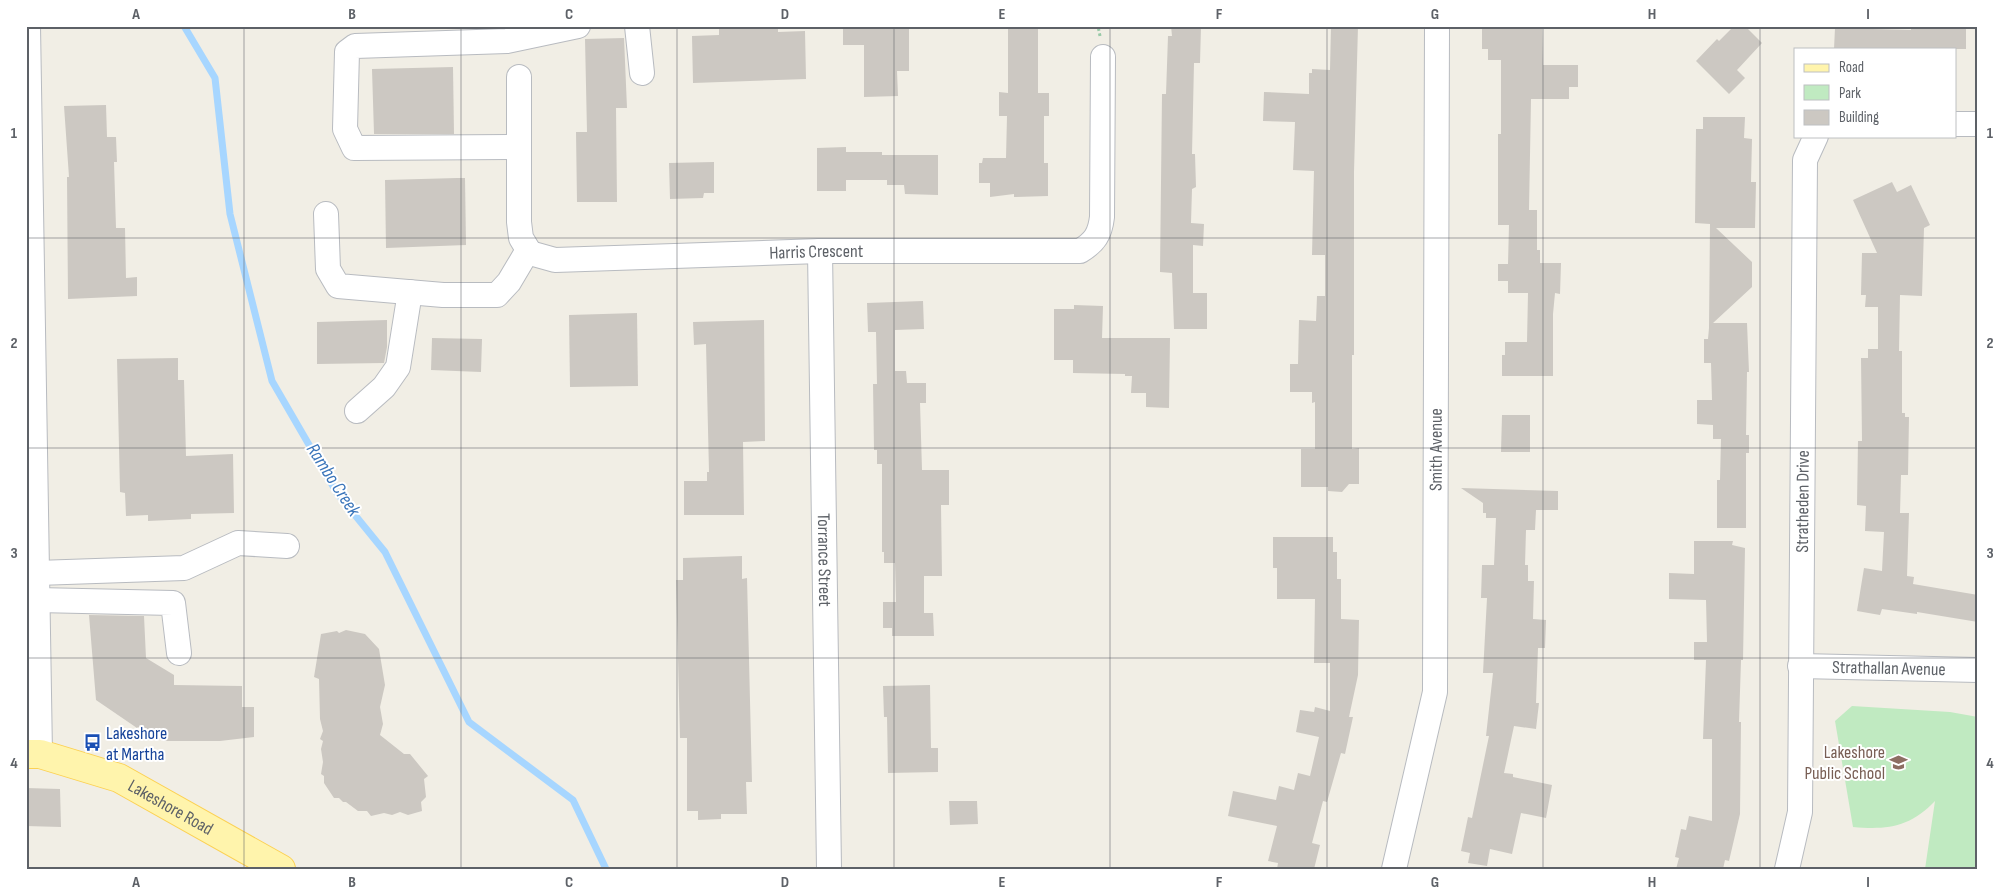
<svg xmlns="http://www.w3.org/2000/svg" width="2004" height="895" viewBox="0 0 2004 895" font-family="'Sofia Sans Condensed',sans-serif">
<rect width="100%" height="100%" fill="#f1eee5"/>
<path fill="#c0eac1" d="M 1852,706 L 1950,712 L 1978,717 L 1978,869 L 1925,869 L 1935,801 C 1910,827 1888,830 1853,827 L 1835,721 Z"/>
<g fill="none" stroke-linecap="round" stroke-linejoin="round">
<polyline stroke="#a7d6ff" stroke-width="7" points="184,26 215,78 230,214 272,381 337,493 385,552 469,722 573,800 606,869"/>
</g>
<g fill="#ccc8c2">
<polygon points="719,26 778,26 778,32 805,31 806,79 693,83 692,36 719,35"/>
<polygon points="843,26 909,26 909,71 897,71 898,96 864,97 864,45 843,45"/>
<polygon points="1008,26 1033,26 1033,29 1038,29 1038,93 1049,93 1049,116 1044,116 1044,163 1048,163 1048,196 1014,197 1014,194 990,197 990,183 979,183 979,163 982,163 983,158 1006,158 1007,116 999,116 999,92 1008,93"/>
<polygon points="1171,26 1201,26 1200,63 1194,63 1192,154 1195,154 1196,187 1192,189 1191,223 1204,224 1203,246 1193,245 1193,293 1207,293 1207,329 1174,329 1172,273 1160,272 1162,94 1166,94 1168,36 1172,36"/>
<polygon points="1331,26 1358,26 1354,172 1354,355 1352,355 1352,449 1359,448 1359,484 1349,484 1342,492 1328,491 1328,487 1301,487 1301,449 1315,449 1315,402 1312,403 1312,392 1290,392 1290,364 1298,364 1299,320 1316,321 1317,296 1325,296 1325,255 1312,255 1314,171 1293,170 1295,122 1263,121 1264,92 1309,94 1309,73 1312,73 1312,69 1330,70"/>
<polygon points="1517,26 1542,26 1543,65 1578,65 1578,87 1569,87 1569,99 1531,99 1529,210 1537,210 1537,250 1540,250 1540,263 1561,263 1560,294 1555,293 1553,314 1553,376 1502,376 1502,355 1505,355 1505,342 1527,342 1528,293 1508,293 1508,281 1498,281 1498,264 1508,264 1509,225 1498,225 1498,134 1501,134 1501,60 1488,60 1488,49 1482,49 1482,28 1517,28"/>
<polygon points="1734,26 1745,26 1762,43 1737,70 1745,78 1729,94 1696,61 1717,39 1719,41"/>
<polygon points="1911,26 1966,26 1966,49 1834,49 1835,28 1911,30"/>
<polygon points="624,38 627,108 616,108 617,202 577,202 576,132 587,132 585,39"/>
<polygon points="453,67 454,134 374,134 372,69"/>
<polygon points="106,105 107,137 116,137 117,162 114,162 116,228 125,228 126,278 137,277 137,296 68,299 67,177 69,177 64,106"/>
<polygon points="1703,117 1745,117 1744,138 1752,139 1751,182 1756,182 1755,228 1716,228 1752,262 1752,287 1713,323 1747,323 1749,372 1747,372 1746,435 1749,435 1749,453 1746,453 1746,528 1717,528 1717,480 1720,480 1721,439 1713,439 1713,425 1697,424 1697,400 1712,400 1711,363 1704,363 1704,339 1708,339 1709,328 1710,224 1695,223 1696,129 1703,129"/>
<polygon points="846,147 846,152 882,152 882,155 938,155 938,195 905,194 904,185 887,185 887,180 846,180 846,191 817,191 817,148"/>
<polygon points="714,162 714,193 704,193 703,198 670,199 669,163"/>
<polygon points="457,178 465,178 466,245 386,248 385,180"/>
<polygon points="1892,182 1897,192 1911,185 1930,225 1924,228 1922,296 1900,295 1899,351 1902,351 1902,413 1905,413 1905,417 1909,417 1908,475 1901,475 1900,513 1909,513 1907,576 1914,577 1913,584 1978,595 1978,622 1917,612 1917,614 1882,609 1880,615 1857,611 1864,568 1882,571 1884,532 1865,531 1866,506 1857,505 1858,441 1862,441 1861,358 1868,358 1868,349 1878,349 1878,307 1865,307 1866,295 1861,295 1862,253 1877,253 1853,200"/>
<polygon points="923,301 924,329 895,330 895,371 906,371 907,383 926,383 926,403 920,403 922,470 949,470 949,505 941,505 942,576 924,576 924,613 933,613 934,636 892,636 892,628 883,628 883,602 896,602 895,563 884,563 884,552 882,552 882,464 877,464 877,450 874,450 873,384 877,384 876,332 868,332 867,303"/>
<polygon points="1074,305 1103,306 1102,338 1170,338 1169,408 1146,407 1146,393 1131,393 1132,376 1125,376 1125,374 1073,373 1073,360 1054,360 1054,309 1074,309"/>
<polygon points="637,313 638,386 570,387 569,315"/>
<polygon points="387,320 387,347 384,363 317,364 317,322"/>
<polygon points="764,320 765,441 743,442 744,515 684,515 684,481 707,481 707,472 709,472 706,344 694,345 693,322"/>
<polygon points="432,338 482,339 481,372 431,370"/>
<polygon points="178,358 178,380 184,380 186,456 233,454 234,513 191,514 191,519 148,521 148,515 126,516 125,493 120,492 117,359"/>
<polygon points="1502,415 1530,415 1530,452 1501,452"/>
<polygon points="1461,488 1558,491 1558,510 1536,510 1535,530 1526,530 1525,565 1528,565 1528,581 1534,581 1533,619 1546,620 1545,648 1538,648 1536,703 1539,703 1536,729 1514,726 1504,773 1513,774 1513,777 1552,785 1546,818 1521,813 1512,854 1490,849 1487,866 1468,863 1470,853 1461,851 1468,817 1472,818 1489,736 1486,736 1493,673 1483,673 1487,598 1481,598 1482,565 1494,565 1496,518 1486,518 1486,513 1483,513 1483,503"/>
<polygon points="1273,537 1333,537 1333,552 1337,552 1337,579 1341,579 1341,619 1359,620 1358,675 1349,717 1353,717 1345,754 1341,753 1327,802 1323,801 1312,843 1320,845 1314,869 1277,869 1278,863 1268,861 1277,826 1228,816 1233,791 1276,800 1279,786 1294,790 1298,773 1310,776 1319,737 1296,732 1300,710 1314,712 1315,707 1330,711 1330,663 1314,663 1315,599 1277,599 1277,568 1273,568"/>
<polygon points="1694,541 1733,541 1732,545 1745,548 1743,660 1741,660 1739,722 1741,722 1740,814 1729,861 1725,860 1723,869 1676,869 1679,858 1675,857 1681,829 1686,830 1689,816 1712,821 1712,739 1703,739 1706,660 1694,660 1694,642 1707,642 1706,600 1669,599 1669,573 1694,574"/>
<polygon points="742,556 742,579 747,578 752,782 746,782 747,814 721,814 721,819 698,820 698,811 687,811 687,738 680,738 676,580 683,580 683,558"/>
<polygon points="89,615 144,616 146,658 174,675 174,685 242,686 242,707 254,707 254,737 220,741 164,741 138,727 137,728 96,700"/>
<polygon points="346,630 365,634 379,649 385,685 380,707 383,724 380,735 404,754 410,754 428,776 424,779 426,797 421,802 422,811 408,815 400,812 392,815 384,813 371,816 367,811 358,811 346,802 343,802 339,798 334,798 324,783 324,776 321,774 323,762 321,749 323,741 320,739 323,731 320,719 319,679 314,677 321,634 337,631 339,633"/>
<polygon points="930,685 931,748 938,748 938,772 888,773 887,717 884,717 883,686"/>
<polygon points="26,788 60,789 61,827 26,826"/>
<polygon points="949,801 977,801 978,824 950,825"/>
</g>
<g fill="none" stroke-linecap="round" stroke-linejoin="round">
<defs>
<g id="minor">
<polyline points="28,26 40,754"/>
<polyline points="637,26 642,73"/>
<path id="s1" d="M 519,77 L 519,222 L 521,238 L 530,253 L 555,260 L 820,251 L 1080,251 C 1095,242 1100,234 1102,217 L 1103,57"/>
<polyline points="1955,124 1978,124"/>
<polyline points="519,147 354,148 345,129 347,52 355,46 507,41 578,26"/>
<polyline points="326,214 328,269 338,286 443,295 497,295 509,282 528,250"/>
<path id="s2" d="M 820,251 L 829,869"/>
<polyline points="357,411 384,387 398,367 410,292"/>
<polyline points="37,573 184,568 238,543 287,546"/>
<polyline points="37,600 173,603 179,653"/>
<path id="s3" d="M 1800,666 L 1978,670"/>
<path id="s4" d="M 1394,869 L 1435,692 L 1437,26"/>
<path id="s5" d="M 1787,869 L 1800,812 L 1805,160 L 1816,136"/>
</g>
<g id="major">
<path id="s6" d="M 26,754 L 40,754 L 119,778 L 281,869"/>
</g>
</defs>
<use href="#minor" stroke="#b8bbc0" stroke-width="26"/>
<use href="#major" stroke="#fcd153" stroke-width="30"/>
<polyline stroke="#97c9a7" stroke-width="3" stroke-dasharray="5 2.5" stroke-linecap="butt" points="1098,26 1100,36"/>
<use href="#minor" stroke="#fff" stroke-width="24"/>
<use href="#major" stroke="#fff4ac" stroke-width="28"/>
</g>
<path fill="none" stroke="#5d6167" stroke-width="1" stroke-opacity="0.55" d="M 244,26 L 244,869M 461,26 L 461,869M 677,26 L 677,869M 894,26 L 894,869M 1110,26 L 1110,869M 1327,26 L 1327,869M 1543,26 L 1543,869M 1760,26 L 1760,869M 26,238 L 1978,238M 26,448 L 1978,448M 26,658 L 1978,658"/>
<defs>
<symbol id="bus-bare" viewBox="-9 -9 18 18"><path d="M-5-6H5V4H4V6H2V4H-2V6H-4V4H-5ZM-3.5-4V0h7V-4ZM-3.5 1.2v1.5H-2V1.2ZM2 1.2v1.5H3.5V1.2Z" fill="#1a4fb4" stroke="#fff" stroke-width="2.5" paint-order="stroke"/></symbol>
<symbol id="school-bare" viewBox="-9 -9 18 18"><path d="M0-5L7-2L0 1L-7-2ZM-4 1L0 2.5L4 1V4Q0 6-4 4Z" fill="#8d6e63" stroke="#fff" stroke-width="2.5" paint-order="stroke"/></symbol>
</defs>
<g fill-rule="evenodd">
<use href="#bus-bare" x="80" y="730" width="25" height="25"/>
<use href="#school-bare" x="1886" y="750" width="25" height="25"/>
</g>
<g text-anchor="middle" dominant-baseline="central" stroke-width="4" stroke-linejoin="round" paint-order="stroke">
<g font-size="18" fill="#5d6167" stroke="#fff">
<text stroke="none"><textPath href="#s1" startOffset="466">Harris Crescent</textPath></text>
<text stroke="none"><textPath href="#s4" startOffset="424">Smith Avenue</textPath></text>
<text stroke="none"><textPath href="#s5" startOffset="369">Stratheden Drive</textPath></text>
<text stroke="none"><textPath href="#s2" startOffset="309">Torrance Street</textPath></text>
<text stroke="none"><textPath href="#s3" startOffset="89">Strathallan Avenue</textPath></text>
<text stroke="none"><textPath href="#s6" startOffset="156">Lakeshore Road</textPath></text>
</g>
<g font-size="18" fill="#164399" stroke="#fff" text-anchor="start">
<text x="106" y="733">Lakeshore<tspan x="106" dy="21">at Martha</tspan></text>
</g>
<g font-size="18" fill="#785e54" stroke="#fff" text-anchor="end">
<text x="1885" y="752">Lakeshore<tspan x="1885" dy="21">Public School</tspan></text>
</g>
<g font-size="19" font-style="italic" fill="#3a75ba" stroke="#fff">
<text transform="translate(333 480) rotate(57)">Rambo Creek</text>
</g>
</g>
<rect width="2004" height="895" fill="none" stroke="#ffffff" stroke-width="55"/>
<rect x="1794" y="48" width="162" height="90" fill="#ffffff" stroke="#bec0c2"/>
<rect x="1804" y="64" width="25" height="8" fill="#fff4ac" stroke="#bec0c2"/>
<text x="1839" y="72" font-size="15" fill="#5d6167">Road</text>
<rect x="1804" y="85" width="25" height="15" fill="#c0eac1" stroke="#bec0c2"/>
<text x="1839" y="98" font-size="15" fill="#5d6167">Park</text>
<rect x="1804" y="110" width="25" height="15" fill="#ccc8c2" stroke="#bec0c2"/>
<text x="1839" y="122" font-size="15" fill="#5d6167">Building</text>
<rect x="28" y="28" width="1948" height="840" fill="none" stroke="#5d6167" stroke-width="2"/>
<g font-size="16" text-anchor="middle" font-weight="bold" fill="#5d6167">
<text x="136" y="19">A</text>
<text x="352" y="19">B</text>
<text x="569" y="19">C</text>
<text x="785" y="19">D</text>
<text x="1002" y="19">E</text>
<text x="1219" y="19">F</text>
<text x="1435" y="19">G</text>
<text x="1652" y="19">H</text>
<text x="1868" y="19">I</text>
<text x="14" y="138">1</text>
<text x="1990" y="138">1</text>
<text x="14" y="348">2</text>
<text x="1990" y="348">2</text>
<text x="14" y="558">3</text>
<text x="1990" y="558">3</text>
<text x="14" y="768">4</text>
<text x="1990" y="768">4</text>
<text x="136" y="887">A</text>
<text x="352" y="887">B</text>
<text x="569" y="887">C</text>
<text x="785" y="887">D</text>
<text x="1002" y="887">E</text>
<text x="1219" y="887">F</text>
<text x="1435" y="887">G</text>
<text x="1652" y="887">H</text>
<text x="1868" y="887">I</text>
</g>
</svg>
